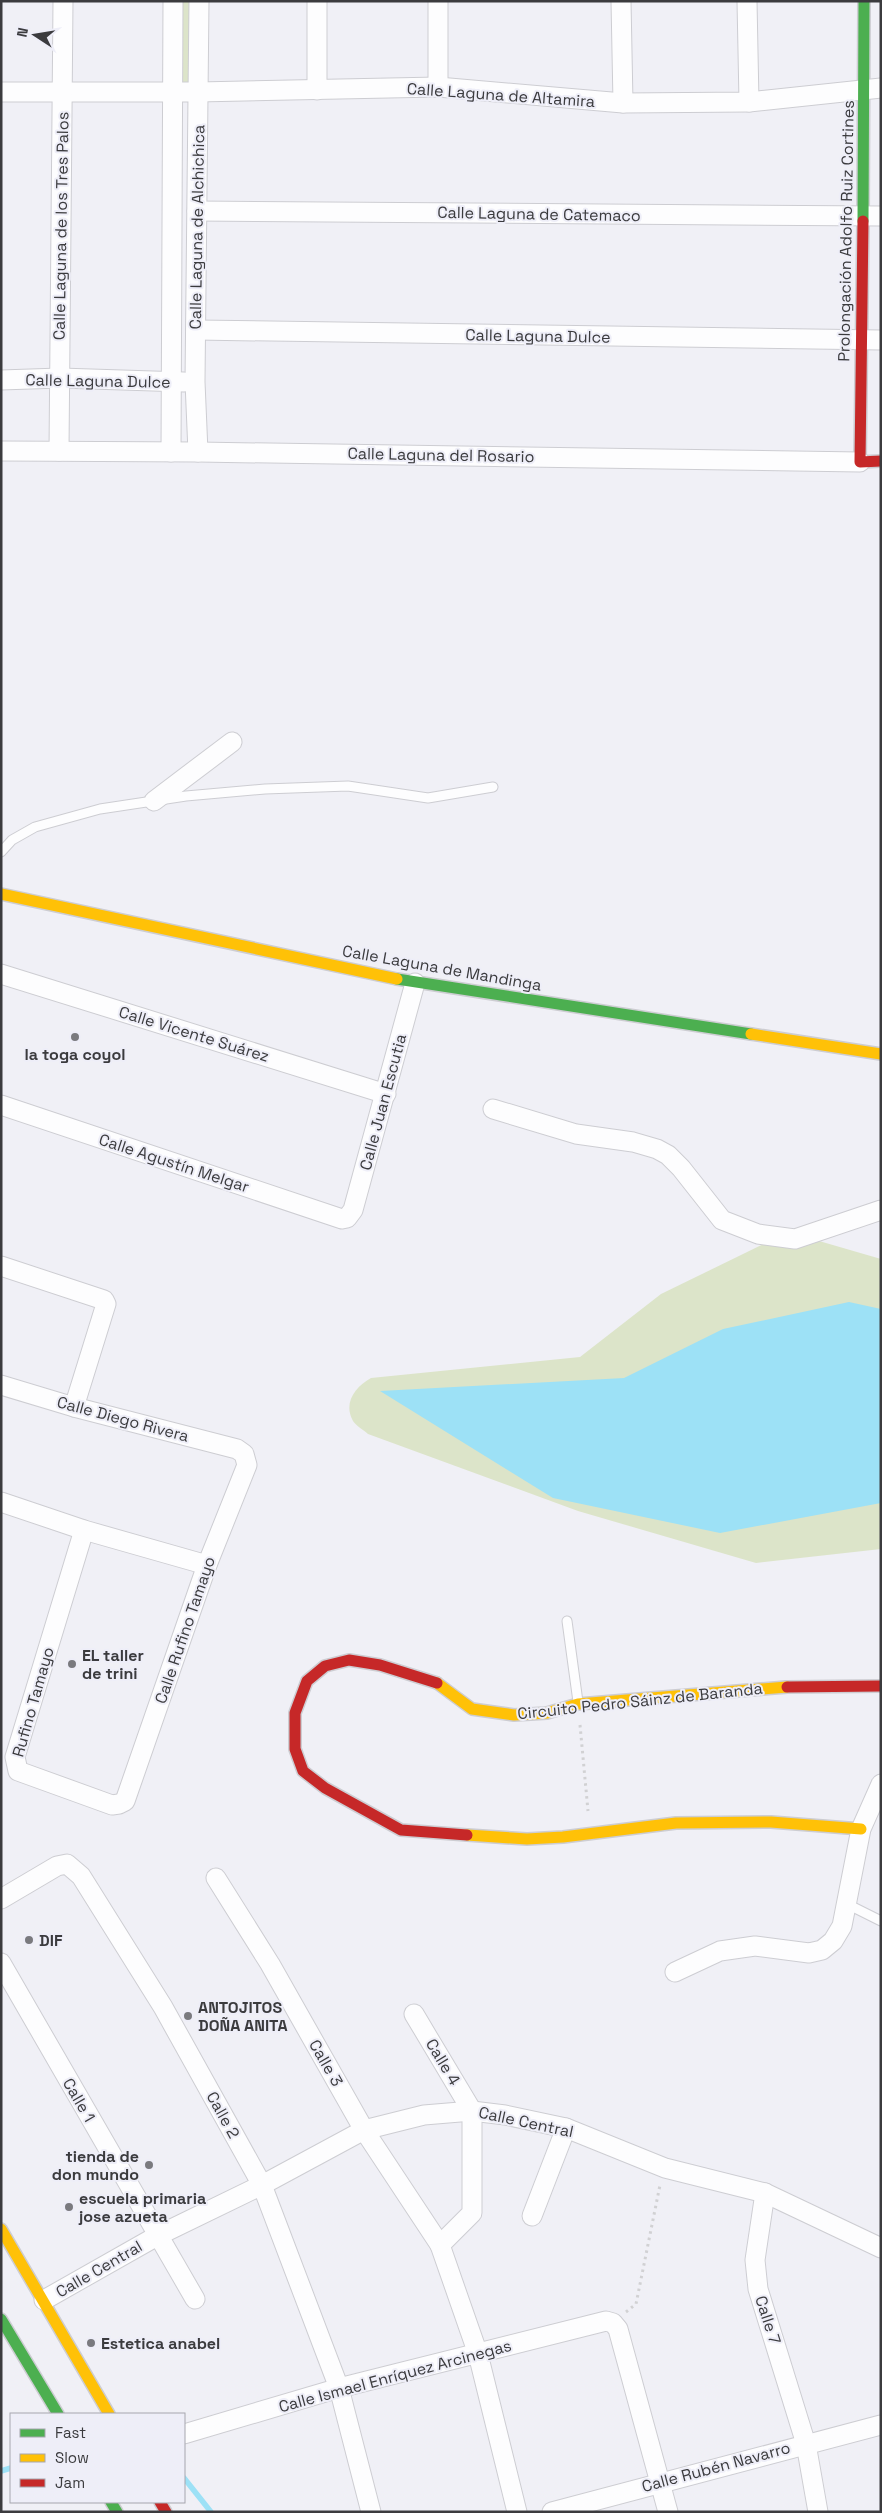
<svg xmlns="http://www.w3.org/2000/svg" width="882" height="2513" viewBox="0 0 882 2513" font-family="'Space Grotesk',sans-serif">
<rect width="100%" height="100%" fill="#f0f0f6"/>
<g fill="#dce4c9">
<polygon points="179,1 193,1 194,87 178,88"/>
<path d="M 795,1234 L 881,1259 L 881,1549 L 756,1563 L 578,1511 L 368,1434 C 364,1430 356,1426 353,1421 C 343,1403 355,1387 371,1378 L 580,1357 L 661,1294 L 778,1237 Z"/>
</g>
<polygon fill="#9de1f6" points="849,1302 881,1309 881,1503 720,1533 553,1498 380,1391 624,1378 723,1329"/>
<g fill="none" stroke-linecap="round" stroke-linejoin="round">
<g stroke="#9de1f6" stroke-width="5.5">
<polyline points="1,2471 11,2468"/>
<polyline points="184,2478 211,2512"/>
</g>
<defs>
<g id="lane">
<polyline points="1,852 12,840 35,827 100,809 186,796 265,789 348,786 428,798 493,787"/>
<polyline points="567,1621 578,1702"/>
<polyline points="845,1903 881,1921"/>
</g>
<g id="street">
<polyline points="621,1 623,103"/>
<polyline points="747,1 749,102"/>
<polyline points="438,87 438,1"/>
<polyline points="317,90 317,1"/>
<polyline points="1,92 198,92 438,87 623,103 749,102 881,88"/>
<polyline points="197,211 881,216"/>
<polyline points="196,330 881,340"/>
<polyline points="1,380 60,378 184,382"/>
<polyline points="1,451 198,452 860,462"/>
<polyline points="59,451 63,1"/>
<polyline points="171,452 173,1"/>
<polyline points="198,452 195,382 199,1"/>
<polyline points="154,801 232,742"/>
<polyline points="1,974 386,1094"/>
<polyline points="1,1105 342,1219 347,1218 353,1210 415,983"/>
<polyline points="493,1109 576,1134 633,1142 657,1149 668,1155 681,1168 722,1220 758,1234 795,1239 881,1210"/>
<polyline points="1,1266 104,1300 106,1304 74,1407"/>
<polyline points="1,1385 74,1407 237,1449 244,1454 247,1465 207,1565 125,1801 119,1804 112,1805 18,1771 15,1757 84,1530"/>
<polyline points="1,1502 84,1530 207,1565"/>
<polyline points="216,1878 270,1964 364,2130 440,2245"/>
<polyline points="1,1899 57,1866 67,1864 81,1876 163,2007 262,2185 339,2388 371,2512"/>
<polyline points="1,1963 195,2299"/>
<polyline points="675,1972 720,1951 755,1946 809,1953 822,1950 833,1941 842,1926 861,1829 881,1784"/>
<polyline points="414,2014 472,2111 472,2213 440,2245 478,2354 517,2512"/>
<polyline points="765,2193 755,2260 758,2289 806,2444 818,2512"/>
<polyline points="532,2216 566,2128"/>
<polyline points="44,2300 157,2236 262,2185 364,2130 424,2115 472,2111 505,2115 566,2128 665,2168 765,2193 881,2248"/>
<polyline points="184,2434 339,2388 606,2321 613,2323 618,2329 668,2512"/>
<polyline points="552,2512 881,2425"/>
</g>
<g id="fast">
<polyline points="863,221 864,1"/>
<polyline points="397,979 751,1034"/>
<polyline points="1,2319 58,2414"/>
<polyline points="111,2502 117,2512"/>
</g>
<g id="slow">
<polyline points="1,894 397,979"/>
<polyline points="751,1034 881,1054"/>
<polyline points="437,1683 472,1709 514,1715 547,1713 578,1704 787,1687"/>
<polyline points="467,1835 527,1839 563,1837 676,1823 771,1822 861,1829"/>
<polyline points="1,2229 109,2414"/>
</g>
<g id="jam">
<polyline points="863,221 860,462 881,461"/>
<polyline points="437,1683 380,1665 349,1660 325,1666 307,1681 295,1713 295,1749 303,1771 325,1788 401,1830 467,1835"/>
<polyline points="787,1687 881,1686"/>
<polyline points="160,2502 166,2512"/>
</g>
</defs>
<use href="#lane" stroke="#cdcdd2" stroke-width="11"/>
<use href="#street" stroke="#cdcdd2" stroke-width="21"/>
<use href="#fast" stroke="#cdcdd2" stroke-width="14"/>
<use href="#slow" stroke="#cdcdd2" stroke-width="14"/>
<use href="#jam" stroke="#cdcdd2" stroke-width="14"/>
<g stroke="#d1d1d3" stroke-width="3" stroke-dasharray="2.5 4" stroke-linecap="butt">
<polyline points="580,1725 588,1811"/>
<polyline points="626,2312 636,2304 660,2185"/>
</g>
<use href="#lane" stroke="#fdfdfe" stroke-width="9"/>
<use href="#street" stroke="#fdfdfe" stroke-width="19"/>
<use href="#fast" stroke="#4caf50" stroke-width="11"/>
<use href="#slow" stroke="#ffc107" stroke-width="11"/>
<use href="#jam" stroke="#c62828" stroke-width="11"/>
</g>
<g fill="#7a7a7e" stroke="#eeeef8" stroke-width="2">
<circle cx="75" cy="1037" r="5"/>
<circle cx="72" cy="1664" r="5"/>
<circle cx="29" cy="1940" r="5"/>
<circle cx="188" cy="2016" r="5"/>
<circle cx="149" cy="2165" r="5"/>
<circle cx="69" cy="2207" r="5"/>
<circle cx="91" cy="2343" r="5"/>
</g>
<g text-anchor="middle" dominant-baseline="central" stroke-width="4" stroke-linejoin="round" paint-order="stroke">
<g font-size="16" fill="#3b3b3e" stroke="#eeeef8">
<text transform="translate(501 95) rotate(4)">Calle Laguna de Altamira</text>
<text transform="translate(539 214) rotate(1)">Calle Laguna de Catemaco</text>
<text transform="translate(61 226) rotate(-89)">Calle Laguna de los Tres Palos</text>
<text transform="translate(197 227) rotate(-89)">Calle Laguna de Alchichica</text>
<text transform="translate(846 231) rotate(-89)">Prolongación Adolfo Ruiz Cortines</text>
<text transform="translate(538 336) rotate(1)">Calle Laguna Dulce</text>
<text transform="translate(98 381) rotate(1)">Calle Laguna Dulce</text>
<text transform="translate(441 455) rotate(1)">Calle Laguna del Rosario</text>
<text transform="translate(442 968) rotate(10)">Calle Laguna de Mandinga</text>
<text transform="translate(194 1034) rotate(17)">Calle Vicente Suárez</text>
<text transform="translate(383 1102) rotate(-75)">Calle Juan Escutia</text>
<text transform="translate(174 1163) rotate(18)">Calle Agustín Melgar</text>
<text transform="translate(123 1419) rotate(15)">Calle Diego Rivera</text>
<text transform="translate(185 1630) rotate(-71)">Calle Rufino Tamayo</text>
<text transform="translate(640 1701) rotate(-6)">Circuito Pedro Sáinz de Baranda</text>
<text transform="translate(33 1702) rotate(-74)">Rufino Tamayo</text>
<text transform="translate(443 2062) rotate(59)">Calle 4</text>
<text transform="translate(326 2063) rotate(60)">Calle 3</text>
<text transform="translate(79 2100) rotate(60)">Calle 1</text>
<text transform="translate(223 2115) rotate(61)">Calle 2</text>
<text transform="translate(526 2122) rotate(12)">Calle Central</text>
<text transform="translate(99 2269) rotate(-30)">Calle Central</text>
<text transform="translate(768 2320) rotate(72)">Calle 7</text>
<text transform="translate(395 2376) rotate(-15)">Calle Ismael Enríquez Arcinegas</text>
<text transform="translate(716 2467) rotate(-15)">Calle Rubén Navarro</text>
</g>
<g font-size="16" font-weight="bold" fill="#3b3b3e" stroke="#eeeef8" text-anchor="start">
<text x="75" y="1054" text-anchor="middle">la toga coyol</text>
<text x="82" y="1655">EL taller<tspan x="82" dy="18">de trini</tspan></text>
<text x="39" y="1940">DIF</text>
<text x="198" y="2007">ANTOJITOS<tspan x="198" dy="18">DOÑA ANITA</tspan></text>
<text x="139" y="2156" text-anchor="end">tienda de<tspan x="139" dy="18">don mundo</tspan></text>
<text x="79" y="2198">escuela primaria<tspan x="79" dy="18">jose azueta</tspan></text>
<text x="101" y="2343">Estetica anabel</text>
</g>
</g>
<rect width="882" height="2513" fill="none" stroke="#3b3b3e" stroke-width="5"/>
<rect x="10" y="2413" width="175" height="90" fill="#eeeef8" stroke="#a6a6ae"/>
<rect x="20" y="2429" width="25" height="8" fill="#4caf50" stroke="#a6a6ae"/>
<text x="55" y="2438" font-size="15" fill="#3b3b3e">Fast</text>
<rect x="20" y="2454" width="25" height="8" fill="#ffc107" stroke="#a6a6ae"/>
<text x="55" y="2463" font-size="15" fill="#3b3b3e">Slow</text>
<rect x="20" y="2479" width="25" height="8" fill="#c62828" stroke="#a6a6ae"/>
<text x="55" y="2488" font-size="15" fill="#3b3b3e">Jam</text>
<g transform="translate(35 35) rotate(282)" stroke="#eeeef8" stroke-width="4" paint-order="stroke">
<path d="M0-4L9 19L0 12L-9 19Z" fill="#3b3b3e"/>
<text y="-8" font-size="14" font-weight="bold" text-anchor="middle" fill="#3b3b3e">N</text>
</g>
</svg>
